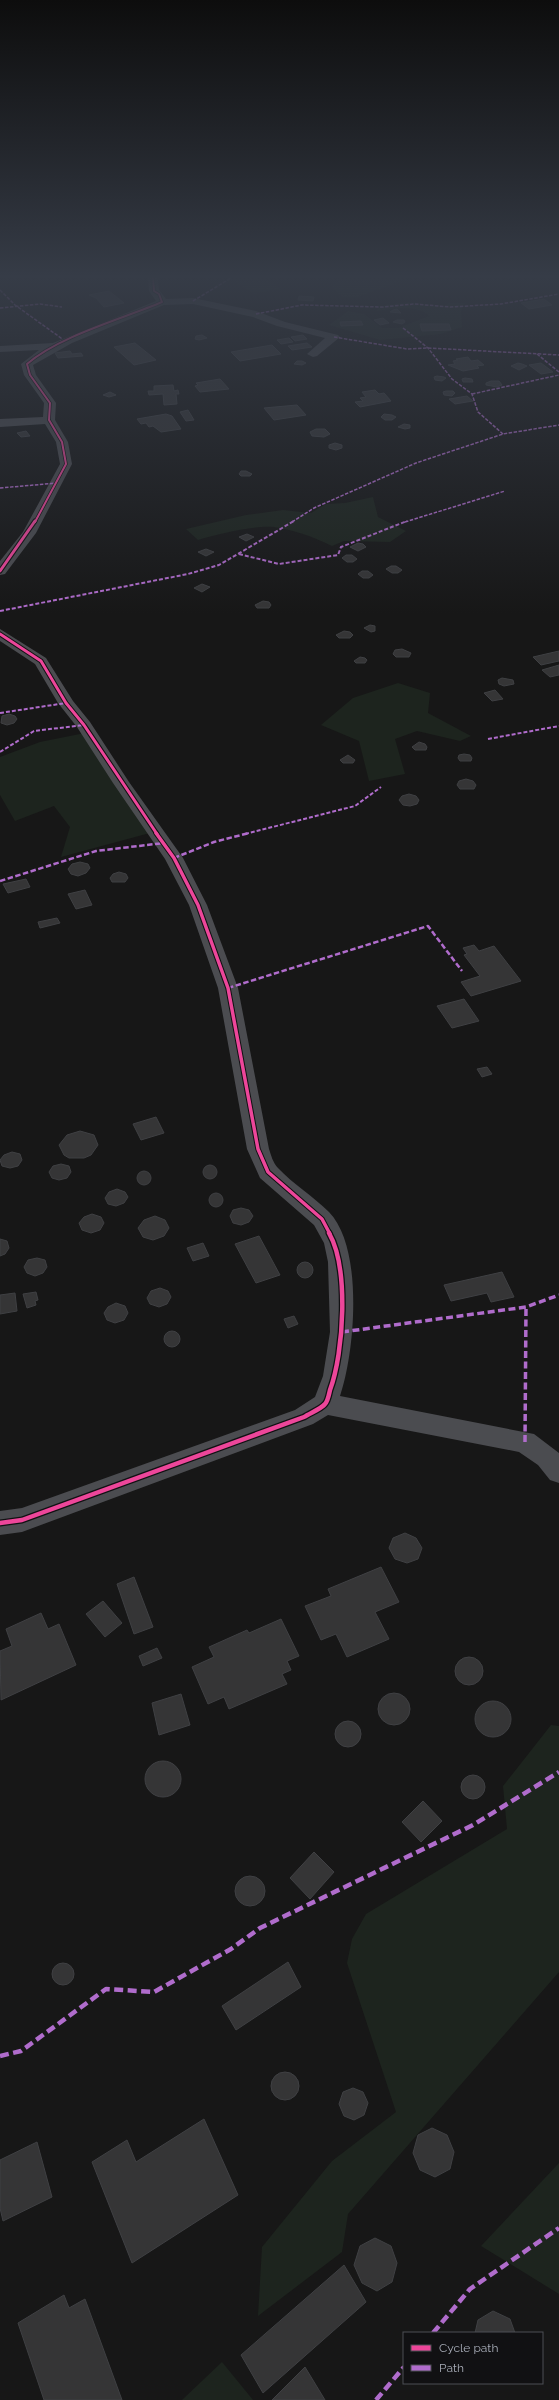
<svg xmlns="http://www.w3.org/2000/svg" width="559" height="2400" viewBox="0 0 559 2400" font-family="Raleway,sans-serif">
<rect width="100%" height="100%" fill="#171717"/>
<g fill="#1d241e">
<polygon points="230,278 264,278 281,289 254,294"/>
<polygon points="337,278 402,278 403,281 357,297 344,298 332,288"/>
<path d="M 408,302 L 446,306 L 448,303 L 465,303 L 461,311 L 462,327 L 441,334 L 380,340 L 329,325 L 348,311 L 364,314 L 382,328 L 398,328 L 429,316 C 418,304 392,309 377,311 L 379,306 Z"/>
<path d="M 373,497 L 378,517 L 406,531 L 390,542 L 344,541 L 332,546 C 314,537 294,530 274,527 C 255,525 217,534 198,540 L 186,529 L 246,515 L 283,510 L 311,513 L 326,504 L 345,503 Z"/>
<polygon points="398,683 430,693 428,713 471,736 460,741 417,731 395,739 405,774 369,781 359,741 321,725 353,698"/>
<polygon points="90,732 161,830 61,857 70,827 54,806 15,821 0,795 0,757 40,742"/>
<polygon points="551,1725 559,1726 559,1972 348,2214 342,2252 258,2316 262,2247 332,2161 396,2112 347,1963 352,1939 366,1914 507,1829 503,1786"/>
<polygon points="559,2163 559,2294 481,2246"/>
<polygon points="222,2362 253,2400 182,2400"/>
</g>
<g fill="#353536" stroke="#3f4043">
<polygon points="109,291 124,303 104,307 96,298 89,295"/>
<polygon points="299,296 314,297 313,301 298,300"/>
<polygon points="544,299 552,305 529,309 521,303"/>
<polygon points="397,309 401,313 390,312 393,310"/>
<polygon points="383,318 389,323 380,325 374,320"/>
<polygon points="397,320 404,320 405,322 402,324 393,322"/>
<polygon points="361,321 363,325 341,326 340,322"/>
<polygon points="420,324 449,324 451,330 422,331"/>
<polygon points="303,335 307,339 295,341 291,337"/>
<polygon points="196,336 202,335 207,338 199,340 195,339"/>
<polygon points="289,338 293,342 281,344 277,340"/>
<polygon points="135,343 156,360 134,365 114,347"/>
<polygon points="307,343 312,347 292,350 288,346"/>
<polygon points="272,345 281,354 240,361 231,352"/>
<polygon points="70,351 72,354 81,353 83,356 58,358 55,353"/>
<polygon points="468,357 471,361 478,360 484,365 477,366 479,368 463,371 448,365 455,364 453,361 458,360 456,359"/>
<polygon points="297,361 302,361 306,363 302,365 294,364"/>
<polygon points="518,363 522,364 527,366 519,370 511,366"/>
<polygon points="541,363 553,372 541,374 529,365"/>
<polygon points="437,376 444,377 446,378 442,381 435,380 434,377"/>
<polygon points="465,378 472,379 473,382 463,382 462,379"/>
<polygon points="220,379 229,389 200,392 195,386 198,385 196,383"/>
<polygon points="491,381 499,381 502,385 497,387 486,385 486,383"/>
<polygon points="173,385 174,391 178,390 179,394 176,394 177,404 164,405 163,394 149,395 148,391 154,391 154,386"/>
<polygon points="375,390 379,394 384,393 391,401 360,407 355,402 363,401 360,398 366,397 362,392"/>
<polygon points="446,391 453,391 455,393 452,396 444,395 443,392"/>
<polygon points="110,392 116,395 109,397 103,395"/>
<polygon points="467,396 473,401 455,404 449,399"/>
<polygon points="297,405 306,415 274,420 264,408"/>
<polygon points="188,410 194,420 186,421 180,412"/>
<polygon points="166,414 172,416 181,429 161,432 153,426 149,427 146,423 141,424 137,419"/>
<polygon points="384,414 392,415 396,417 392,420 385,420 381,417"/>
<polygon points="404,424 410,425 410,428 405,429 398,427"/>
<polygon points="316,429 325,429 330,434 324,437 312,436 310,432"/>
<polygon points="26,431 30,436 21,437 17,433"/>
<polygon points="335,443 342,445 342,448 336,450 329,448 329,445"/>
<polygon points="241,471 246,471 252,474 250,476 241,476 239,474"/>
<polygon points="247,534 254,537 246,541 239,537"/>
<polygon points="358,543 363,544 366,547 358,551 350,547"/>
<polygon points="206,549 214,552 206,556 198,552"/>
<polygon points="346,555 352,555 357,559 353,562 347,562 342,558"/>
<polygon points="391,566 396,566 402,570 398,573 392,573 386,569"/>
<polygon points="362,571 368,571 373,575 369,578 363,578 358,574"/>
<polygon points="202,584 210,587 202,592 194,588"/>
<polygon points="263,601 269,602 271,605 269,608 257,608 255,605"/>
<polygon points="370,625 375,626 375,631 371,632 364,628"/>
<polygon points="344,631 350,632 353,635 350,638 339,638 336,635"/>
<polygon points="402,649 411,653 409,657 396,657 393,654 395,650"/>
<polygon points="559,651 559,661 541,665 533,657"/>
<polygon points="360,657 365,658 367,660 365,663 356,663 354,661"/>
<polygon points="559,665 559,675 550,677 542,670"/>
<polygon points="502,678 513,680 514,684 504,686 499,684 498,680"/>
<polygon points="495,690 503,699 492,701 484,693"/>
<polygon points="9,714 15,716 17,719 14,723 7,725 1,723 2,716"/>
<polygon points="419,742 425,744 427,747 426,750 415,750 412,747"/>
<polygon points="464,754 470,755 472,758 471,761 460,761 458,758 459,755"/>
<polygon points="348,755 355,760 353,763 343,763 340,760"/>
<polygon points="466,779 473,781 476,785 474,789 460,789 457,785 459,781"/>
<polygon points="409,794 416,796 419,800 417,804 410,806 403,805 399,800 402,796"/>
<polygon points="80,862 88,864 90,868 86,873 78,876 71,874 68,869 72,864"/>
<polygon points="119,872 126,874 128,878 125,882 112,882 110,878 113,874"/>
<polygon points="26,879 30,887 8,893 3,884"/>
<polygon points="85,890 92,905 76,909 68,894"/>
<polygon points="57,918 60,923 40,928 38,922"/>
<polygon points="474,945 479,951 494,946 521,981 471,996 461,982 480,976 464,955 467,954 463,948"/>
<polygon points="464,999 479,1021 452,1028 437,1006"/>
<polygon points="487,1067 492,1074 482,1077 477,1069"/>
<polygon points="156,1117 164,1133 141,1140 133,1124"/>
<polygon points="80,1131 94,1135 98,1145 91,1155 84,1158 69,1158 64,1155 59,1145 67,1135"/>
<polygon points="12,1152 20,1154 22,1160 18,1166 10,1168 2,1166 0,1160 4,1155"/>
<polygon points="61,1164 69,1166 71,1172 67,1178 59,1180 52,1178 49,1172 53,1166"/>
<circle cx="210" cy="1172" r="7"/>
<circle cx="144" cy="1178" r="7"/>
<polygon points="117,1189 125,1192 128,1197 124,1203 116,1206 108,1204 105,1198 109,1192"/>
<circle cx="216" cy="1200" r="7"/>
<polygon points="241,1208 249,1210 253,1216 249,1222 241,1225 233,1223 230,1216 233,1210"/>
<polygon points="92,1214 101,1217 104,1223 100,1230 91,1233 82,1230 79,1223 84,1217"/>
<polygon points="155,1216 165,1220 169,1228 164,1236 153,1240 143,1237 138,1228 144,1220"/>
<polygon points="259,1236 280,1275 256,1283 235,1244"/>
<polygon points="0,1239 7,1241 9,1248 5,1254 0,1256"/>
<polygon points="203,1243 209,1256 193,1261 187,1248"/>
<polygon points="37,1258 45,1260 47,1267 43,1273 35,1276 27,1273 24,1267 28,1260"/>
<circle cx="305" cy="1270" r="8"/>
<polygon points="502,1272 514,1297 491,1302 487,1293 451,1301 444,1285"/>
<polygon points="160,1288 168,1291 171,1297 167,1304 159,1307 150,1304 147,1298 151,1291"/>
<polygon points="36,1292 38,1300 35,1301 36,1305 27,1308 23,1294"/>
<polygon points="15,1293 17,1311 0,1314 0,1295"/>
<polygon points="116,1303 125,1306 128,1313 124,1320 115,1323 107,1320 104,1313 108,1307"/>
<polygon points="294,1316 298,1324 288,1328 284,1319"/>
<circle cx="172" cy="1339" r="8"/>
<polygon points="405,1533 416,1538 422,1548 418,1559 407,1563 395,1559 389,1548 393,1538"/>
<polygon points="381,1567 399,1602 375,1612 389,1639 347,1657 336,1634 321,1640 305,1606 331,1596 328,1589"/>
<polygon points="134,1577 153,1627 134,1634 117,1584"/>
<polygon points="103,1601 122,1623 105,1637 86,1614"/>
<polygon points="41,1613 48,1629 59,1624 76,1665 1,1700 0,1651 12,1646 6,1629"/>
<polygon points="281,1619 299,1656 287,1661 291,1670 282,1674 287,1684 229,1709 224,1697 208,1704 192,1667 214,1657 209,1647 247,1630 249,1633"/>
<polygon points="157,1648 162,1658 143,1666 139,1656"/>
<circle cx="469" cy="1671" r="14"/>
<circle cx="394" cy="1709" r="16"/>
<polygon points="181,1694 190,1725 159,1735 152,1703"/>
<circle cx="493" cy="1719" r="18"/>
<circle cx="348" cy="1734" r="13"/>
<circle cx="163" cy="1779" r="18"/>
<circle cx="473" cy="1787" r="12"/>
<polygon points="423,1801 442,1821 421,1842 402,1822"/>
<polygon points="314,1852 334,1872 310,1899 290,1878"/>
<circle cx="250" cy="1891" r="15"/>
<polygon points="288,1962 301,1987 236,2030 222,2006"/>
<circle cx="63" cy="1974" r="11"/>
<circle cx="285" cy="2086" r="14"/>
<polygon points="353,2088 363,2092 368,2103 364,2115 354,2120 344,2116 339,2104 343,2092"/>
<polygon points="204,2119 238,2195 132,2263 92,2162 127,2140 136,2162"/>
<polygon points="432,2128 447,2135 454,2152 450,2169 435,2177 420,2170 413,2153 418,2135"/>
<polygon points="37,2142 52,2197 3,2221 0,2208 0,2160"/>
<polygon points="375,2238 391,2246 397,2263 392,2282 377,2291 362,2283 354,2265 360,2246"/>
<polygon points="344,2265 366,2302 263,2393 241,2355"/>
<polygon points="64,2295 69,2308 85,2299 122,2400 44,2400 18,2323"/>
<polygon points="493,2311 510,2319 515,2333 475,2333 478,2320"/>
<polygon points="305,2367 325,2400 272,2400"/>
</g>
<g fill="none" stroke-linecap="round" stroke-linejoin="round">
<g fill="#4b4c50" fill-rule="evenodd">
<polygon points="148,278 158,278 159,290 166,299 193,298 256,311 285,322 338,335 340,337 317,356 313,357 307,354 325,338 277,326 253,317 193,304 164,305 72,343 33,365 36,375 56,403 55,420 68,442 72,464 36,533 5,574 0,575 0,561 23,532 60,464 56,442 45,424 0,427 0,419 43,417 44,403 24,375 21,364 39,350 0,352 0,346 53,343 156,301 149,291"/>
<path d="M 0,629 L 46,658 L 73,701 L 90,722 L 129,782 L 183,858 L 207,905 L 238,988 L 269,1149 C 271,1155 273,1163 278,1168 C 293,1184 313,1196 329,1212 C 364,1248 355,1352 340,1396 L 534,1434 L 559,1453 L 559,1483 L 550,1480 L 538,1465 L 519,1452 L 328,1415 L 313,1424 L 22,1532 L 0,1535 L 0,1511 L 22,1508 L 295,1410 L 315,1397 L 323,1376 L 330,1332 L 328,1262 L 324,1243 L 314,1225 L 260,1178 L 247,1149 L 218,988 L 189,905 L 165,859 L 113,783 L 77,727 L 58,703 L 35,664 L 0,641 Z"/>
</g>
<g stroke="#b06ccc" stroke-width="1.5" stroke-dasharray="3.5 1.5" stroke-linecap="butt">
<polyline points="0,290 15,305 61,338 61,343"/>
<polyline points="193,301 231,278"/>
<polyline points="0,308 40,304 62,307"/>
<polyline points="256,314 302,305 383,307 414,304 450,307 501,304 559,294"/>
<polyline points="403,328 428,348 452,379 472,394 478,412 503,434"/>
<polyline points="334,337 407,349 428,348 559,355"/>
<polyline points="537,354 559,372"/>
<polyline points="472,394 559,375"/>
<polyline points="0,488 57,483"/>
<polyline points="292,522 314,508 416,463 503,434 559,425"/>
<polyline points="405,522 505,491"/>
</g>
<g stroke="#b06ccc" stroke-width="2" stroke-dasharray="4 2" stroke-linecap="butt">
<polyline points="239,554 279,564 338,555 341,547 407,521"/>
<polyline points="0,611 188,574 219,565 294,521"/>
<polyline points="0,713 66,703"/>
<polyline points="488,739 559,726"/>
<polyline points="0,752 34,731 84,725"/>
<polyline points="245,834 355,806 381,787"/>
</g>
<g stroke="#b06ccc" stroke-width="2.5" stroke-dasharray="5.5 2.5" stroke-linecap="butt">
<polyline points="174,858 214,842 249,833"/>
<polyline points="0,881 96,851 164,843"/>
<polyline points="228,988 428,926 462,971"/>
</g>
<g stroke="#b06ccc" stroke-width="3.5" stroke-dasharray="7 3.5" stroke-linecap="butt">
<polyline points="342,1332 526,1307 559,1295"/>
<polyline points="525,1442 526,1307"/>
</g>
<g stroke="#b06ccc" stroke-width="4.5" stroke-dasharray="9 4.5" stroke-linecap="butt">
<polyline points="0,2056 21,2051 106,1989 154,1992 231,1949 260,1928 473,1825 559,1772"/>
<polyline points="433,2333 470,2289 559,2228"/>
<polyline points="376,2400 404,2367"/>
</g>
<defs>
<path id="cycleway-far3" d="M 35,522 L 66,464 L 62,442 L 49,420 L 50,403 L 30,375 L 27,364 C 59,336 122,319 162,302 L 159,294 L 154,291 L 153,278"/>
<g id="cycleway-far2">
<polyline points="0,571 35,521"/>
<polyline points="0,634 41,661 66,703 84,725 157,834"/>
</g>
<polyline id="cycleway-far1" points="156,833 174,858 198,905 228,988 258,1149 268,1172 322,1219 330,1234"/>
<path id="cycleway" d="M 0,1523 L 22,1520 L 304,1417 C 310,1413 321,1409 325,1404 C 328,1401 329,1394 330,1390 C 344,1352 349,1268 329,1233"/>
</defs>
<use href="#cycleway-far3" stroke="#111113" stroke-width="3.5"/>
<use href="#cycleway-far2" stroke="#111113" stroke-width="5"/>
<use href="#cycleway-far1" stroke="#111113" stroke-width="5.5"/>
<use href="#cycleway" stroke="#111113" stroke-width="7"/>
<use href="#cycleway-far3" stroke="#ed469a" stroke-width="2"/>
<use href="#cycleway-far2" stroke="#ed469a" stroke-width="3"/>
<use href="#cycleway-far1" stroke="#ed469a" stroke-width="3.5"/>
<use href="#cycleway" stroke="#ed469a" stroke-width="4.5"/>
</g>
<linearGradient id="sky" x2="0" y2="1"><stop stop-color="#0d0d0d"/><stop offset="0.45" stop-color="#363c47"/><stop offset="1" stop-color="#363c47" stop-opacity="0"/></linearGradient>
<rect width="559" height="614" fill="url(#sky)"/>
<rect x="403" y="2332" width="140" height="52" fill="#111113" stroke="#4d4f55"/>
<rect x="411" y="2345" width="20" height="6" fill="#ed469a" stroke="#4d4f55"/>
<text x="439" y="2352" font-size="12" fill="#a8adb8">Cycle path</text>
<rect x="411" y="2365" width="20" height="6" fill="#b06ccc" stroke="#4d4f55"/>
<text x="439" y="2372" font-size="12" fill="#a8adb8">Path</text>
</svg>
